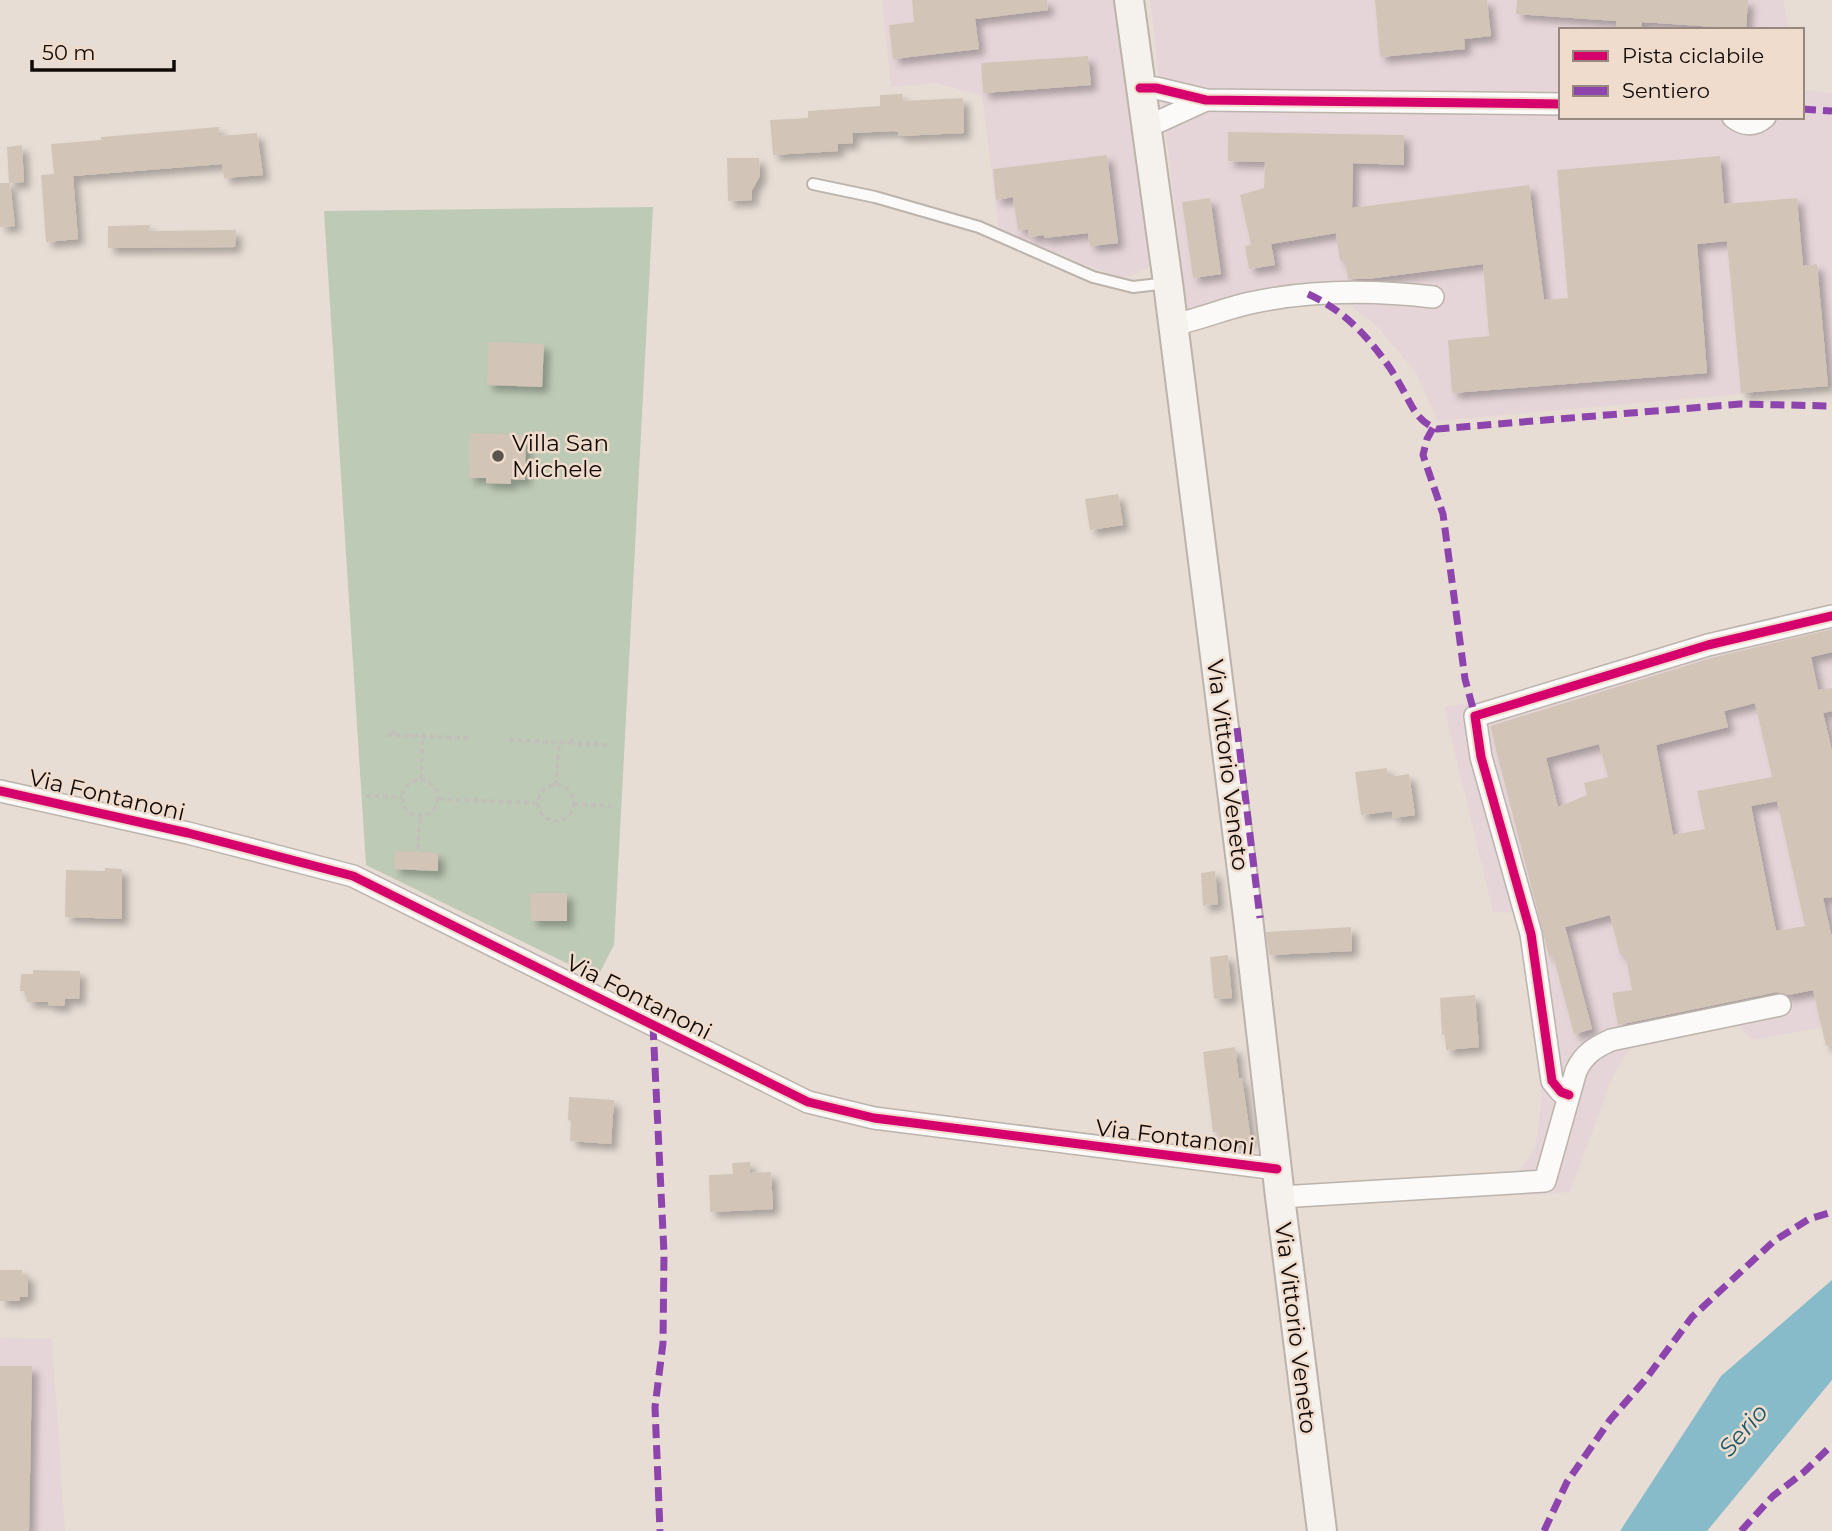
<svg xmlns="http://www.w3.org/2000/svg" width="1832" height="1531" viewBox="0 0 1832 1531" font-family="Montserrat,sans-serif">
<defs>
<filter id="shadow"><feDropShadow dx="6" dy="6" stdDeviation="3.5" flood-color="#0004"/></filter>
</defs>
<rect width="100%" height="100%" fill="#e7ddd5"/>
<g fill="#e6d5d8">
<polygon points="882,0 1119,0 1152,266 1122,279 999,230 982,96 936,83 891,87"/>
<polygon points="1150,0 1783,0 1789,30 1561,30 1561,117 1802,117 1802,90 1832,93 1832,386 1437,421 1417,374 1377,326 1322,284 1187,308"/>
<polygon points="1832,609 1832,1026 1752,1040 1738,1025 1630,1049 1613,1076 1570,1192 1526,1195 1518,1173 1535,1149 1542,1097 1517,913 1493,912 1444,707 1523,695"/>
<polygon points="0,1338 52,1339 65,1531 0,1531"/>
</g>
<polygon fill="#bdcab5" points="653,207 614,945 597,978 366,865 324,211"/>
<polygon fill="#88bbca" points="1832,1280 1832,1380 1707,1531 1620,1531 1721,1376"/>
<g fill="#d2c5b8" fill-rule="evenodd" filter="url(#shadow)">
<polygon points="912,0 1047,0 1048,10 975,19 979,49 893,59 889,25 914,22"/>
<polygon points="1375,0 1487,0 1491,36 1464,39 1465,49 1380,57"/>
<polygon points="1517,0 1748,0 1746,29 1642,22 1641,30 1616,30 1616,21 1516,14"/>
<polygon points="1088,56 1091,85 983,93 981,63"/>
<polygon points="902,94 902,101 963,98 964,133 899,136 898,132 894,131 852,133 853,143 838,144 838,151 773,155 770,120 808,118 808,111 880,106 880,95"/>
<polygon points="219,127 219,136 257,133 263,175 224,178 222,164 73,176 78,239 46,242 41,175 54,174 51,144 101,140 101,137"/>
<polygon points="1228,132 1404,135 1404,165 1353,163 1352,208 1529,185 1544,300 1568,298 1557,170 1720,156 1724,204 1797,198 1803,266 1817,264 1828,386 1741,393 1727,241 1697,244 1707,373 1452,393 1448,340 1489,336 1483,264 1367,279 1348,279 1345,260 1340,260 1336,233 1271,244 1275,265 1249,269 1245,246 1251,245 1240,195 1264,188 1265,162 1228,161"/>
<polygon points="22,145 24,182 10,183 15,226 0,227 0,183 9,183 7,147"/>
<polygon points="1107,155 1118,243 1090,246 1088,233 1044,238 1044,235 1029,237 1028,229 1018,230 1013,197 996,200 993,169"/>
<polygon points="727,158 759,158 760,176 752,190 752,200 728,201"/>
<polygon points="1210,198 1221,274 1193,278 1182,202"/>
<polygon points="150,225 149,231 236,230 235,247 108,248 108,226"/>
<polygon points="488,342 544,344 542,387 487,385"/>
<polygon points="470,433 526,435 525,480 511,479 511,484 486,483 486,478 469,478"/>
<polygon points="1118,494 1123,525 1090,530 1085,499"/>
<path d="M 1832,629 L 1832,652 L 1811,657 L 1818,690 L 1832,688 L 1832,711 L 1823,713 L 1832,751 L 1832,897 L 1823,898 L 1832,938 L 1832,1045 L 1826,1046 L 1813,990 L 1788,995 L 1777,992 L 1618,1025 L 1612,993 L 1632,990 L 1625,953 L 1620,955 L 1610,915 L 1565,927 L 1592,1029 L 1574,1034 L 1553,955 L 1549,956 L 1490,726 L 1711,658 ZM 1755,703 L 1772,777 L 1697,791 L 1705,829 L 1673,835 L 1656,745 L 1728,727 L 1724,711 ZM 1599,744 L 1608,777 L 1584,783 L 1587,795 L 1558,807 L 1546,758 ZM 1777,801 L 1805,926 L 1776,931 L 1751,806 Z"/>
<polygon points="1387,768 1388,777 1409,774 1415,815 1393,818 1392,811 1361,815 1355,772"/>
<polygon points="395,851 438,853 438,871 394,869"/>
<polygon points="105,868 122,869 122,919 65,917 66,870 105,871"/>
<polygon points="1215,871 1218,904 1203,906 1201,873"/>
<polygon points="530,893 567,893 567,921 531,921"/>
<polygon points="1351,927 1352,951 1269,955 1266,932"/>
<polygon points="1228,955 1232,998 1214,999 1210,957"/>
<polygon points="33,970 80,971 79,999 65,999 64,1006 48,1005 48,1002 27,1002 27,991 20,991 21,974 33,974"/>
<polygon points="1475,995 1479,1047 1446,1050 1445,1035 1442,1035 1440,998"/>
<polygon points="1235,1047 1239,1079 1242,1078 1251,1141 1220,1146 1218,1132 1213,1132 1203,1052"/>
<polygon points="569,1097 614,1100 611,1144 570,1141 571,1121 568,1120"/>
<polygon points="750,1162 750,1173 771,1172 773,1209 710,1212 709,1175 733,1174 732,1163"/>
<polygon points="0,1270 22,1270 22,1275 28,1275 28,1297 20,1297 20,1301 0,1301"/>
<polygon points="0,1366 32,1366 29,1531 0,1531"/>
</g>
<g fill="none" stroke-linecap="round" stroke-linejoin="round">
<defs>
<polyline id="service" points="813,184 875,197 979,227 1093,277 1133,287 1168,283"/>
<g id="minor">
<polyline points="1140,88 1156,88 1206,100 1561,104"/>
<path d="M 1733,117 C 1744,126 1755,126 1765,117"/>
<polyline points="1144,123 1160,121 1206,100"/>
<path d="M 1172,325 C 1198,320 1223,309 1250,303 C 1310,290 1372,290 1433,297"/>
<polyline points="0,791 188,833 353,876 808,1102 874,1118 1277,1169"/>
<polyline points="1569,1095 1561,1092 1552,1081 1531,934 1481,757 1475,716 1708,645 1832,616"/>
<path d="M 1280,1197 L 1545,1181 L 1576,1071 C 1584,1054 1594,1048 1611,1040 L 1780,1005"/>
</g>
<polyline id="secondary" points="1129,0 1168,283 1248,918 1280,1197 1322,1531"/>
</defs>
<use href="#service" stroke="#bbb3ac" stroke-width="14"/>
<use href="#minor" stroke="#bbb3ac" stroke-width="24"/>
<use href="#secondary" stroke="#bbb3ac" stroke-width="32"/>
<g stroke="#c2beba" stroke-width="3.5" stroke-dasharray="5 3.5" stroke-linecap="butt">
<polyline points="387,735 469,738"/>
<polyline points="393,735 394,727"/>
<polyline points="509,740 608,745"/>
<polyline points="572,743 572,735"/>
<polyline points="421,779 423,736"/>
<circle cx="420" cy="798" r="18"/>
<circle cx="556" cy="803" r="18"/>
<polyline points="556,785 559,742"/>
<polyline points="366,796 402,797"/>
<polyline points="439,799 537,803"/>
<polyline points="574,804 611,806"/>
<polyline points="418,849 420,816"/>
</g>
<use href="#service" stroke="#fbfaf9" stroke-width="10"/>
<use href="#minor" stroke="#fbfaf9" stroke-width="21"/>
<use href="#secondary" stroke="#f5f1ec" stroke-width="28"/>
<g stroke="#8e44ad" stroke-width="7" stroke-dasharray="14 7" stroke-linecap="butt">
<polyline points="1802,109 1832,111"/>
<path d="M 1308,294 C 1339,308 1362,330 1382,357 C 1390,367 1397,379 1403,390 C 1413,408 1417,421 1437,429 L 1740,404 L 1832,406"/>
<polyline points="1433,428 1427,439 1423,455 1443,514 1465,679 1475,716"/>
<polyline points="1237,728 1260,918"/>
<polyline points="653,1026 664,1253 663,1343 655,1407 660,1531"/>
<polyline points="1544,1531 1567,1482 1610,1420 1645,1380 1692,1317 1774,1241 1809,1219 1832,1212"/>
<polyline points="1741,1531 1773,1496 1804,1472 1832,1445"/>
</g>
<defs>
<g id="cycleway">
<polyline points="1140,88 1156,88 1206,100 1561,104"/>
<polyline points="0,791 188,833 353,876 808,1102 874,1118 1277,1169"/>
<polyline points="1569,1095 1561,1092 1552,1081 1531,934 1481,757 1475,716 1708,645 1832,616"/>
</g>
</defs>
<use href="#cycleway" stroke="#efdccd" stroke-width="13"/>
<use href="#cycleway" stroke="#d6006c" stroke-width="9"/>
</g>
<circle fill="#5b544e" stroke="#efdccd" stroke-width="2.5" cx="498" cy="456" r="7"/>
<g text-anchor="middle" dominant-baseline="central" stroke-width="5" stroke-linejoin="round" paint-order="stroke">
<g font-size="23" fill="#100a06" stroke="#efdccd" text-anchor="start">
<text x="512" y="443">Villa San<tspan x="512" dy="26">Michele</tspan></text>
</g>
<g font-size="23" fill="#100a06" stroke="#efdccd">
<text transform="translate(1228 765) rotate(83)">Via Vittorio Veneto</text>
<text transform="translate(107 795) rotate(13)">Via Fontanoni</text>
<text transform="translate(639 997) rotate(27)">Via Fontanoni</text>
<text transform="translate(1175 1137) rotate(7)">Via Fontanoni</text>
<text transform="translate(1296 1328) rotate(83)">Via Vittorio Veneto</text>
</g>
<g font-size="24" font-style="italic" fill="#19596b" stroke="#efdccd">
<text transform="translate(1743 1430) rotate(-49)">Serio</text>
</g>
</g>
<rect x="1559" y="28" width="245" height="91" fill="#efdccd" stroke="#96887d" stroke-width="2"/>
<rect x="1573" y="51" width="35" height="10" fill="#d6006c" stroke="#96887d" stroke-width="2"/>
<text x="1622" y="63" font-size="21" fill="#100a06">Pista ciclabile</text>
<rect x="1573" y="86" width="35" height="10" fill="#8e44ad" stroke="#96887d" stroke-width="2"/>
<text x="1622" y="98" font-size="21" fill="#100a06">Sentiero</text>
<path d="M32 60v10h142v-10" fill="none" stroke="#100a06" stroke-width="3.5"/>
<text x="42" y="60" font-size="21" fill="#100a06" stroke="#efdccd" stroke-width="5" paint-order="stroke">50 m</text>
</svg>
